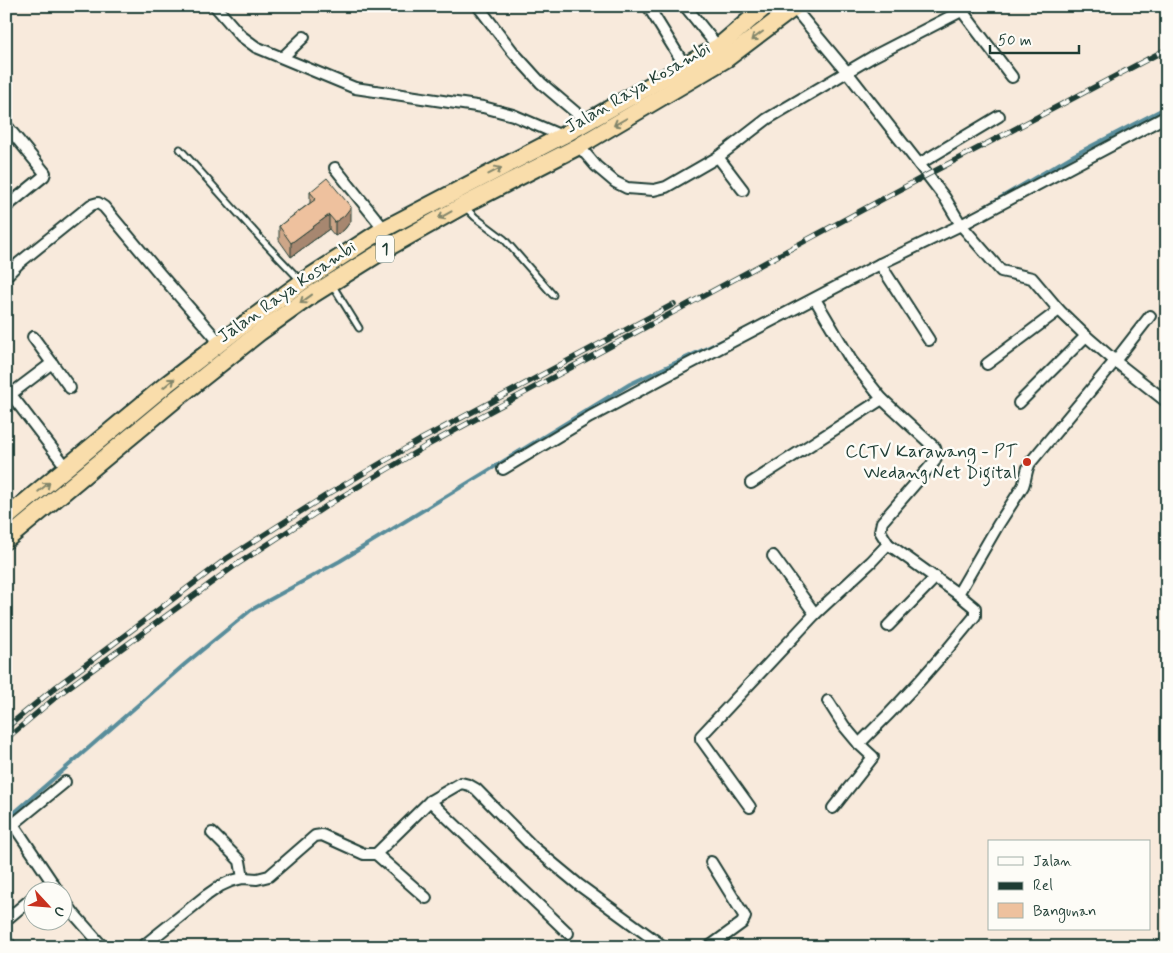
<svg xmlns="http://www.w3.org/2000/svg" width="1173" height="953" viewBox="0 0 1173 953" font-family="Mynerve,sans-serif">
<rect width="100%" height="100%" fill="#f8eadc"/>
<filter id="ink" filterUnits="userSpaceOnUse"><feTurbulence type="fractalNoise" baseFrequency=".02" numOctaves="2"/><feDisplacementMap in="SourceGraphic" scale="10" xChannelSelector="R" yChannelSelector="G"/><feConvolveMatrix kernelMatrix="1 2 1 2 8 2 1 2 1" color-interpolation-filters="sRGB"/></filter>
<g filter="url(#ink)">
<g fill="none" stroke-linecap="round" stroke-linejoin="round">
<g stroke="#588d9b" stroke-width="4">
<polyline points="978,211 1074,155 1167,107"/>
<polyline points="6,820 185,664 251,610 340,561 630,384 726,339"/>
</g>
<defs>
<g id="service">
<polyline points="180,149 261,239 300,280"/>
<polyline points="466,208 475,217 504,239 553,295"/>
<polyline points="333,286 359,328"/>
</g>
<g id="minor">
<polyline points="215,6 241,36 256,47 355,88 483,107 513,115 562,136"/>
<polyline points="478,6 513,52 541,83 587,122"/>
<polyline points="648,6 685,66"/>
<polyline points="685,6 718,47"/>
<polyline points="962,11 1012,77"/>
<polyline points="283,57 304,37"/>
<polyline points="1167,116 961,225 1001,271 1032,278 1059,310 1086,336 1115,361 1167,402"/>
<polyline points="6,125 45,173 44,176 6,207"/>
<polyline points="579,146 596,166 615,182 627,188 654,190 666,187 718,157 767,119 874,56 971,6"/>
<polyline points="718,157 743,190"/>
<polyline points="919,164 999,116"/>
<polyline points="335,168 384,229"/>
<polyline points="880,264 929,340"/>
<polyline points="6,276 19,263 91,205 98,203 104,207 160,274 220,343"/>
<polyline points="52,363 70,388"/>
<polyline points="987,364 1059,310"/>
<polyline points="6,388 67,468"/>
<polyline points="11,394 52,363 33,337"/>
<polyline points="882,399 935,448 937,455 934,462 882,522 880,531 888,544"/>
<polyline points="1019,403 1086,336"/>
<polyline points="503,469 590,417 668,375 880,264 961,225 945,198 919,164 847,72 794,8"/>
<polyline points="751,483 882,399 851,360 815,299"/>
<polyline points="773,556 815,614"/>
<path d="M 958,594 L 998,525 L 1023,486 C 1026,479 1026,470 1030,463 L 1115,361 L 1150,316"/>
<polyline points="888,626 936,577"/>
<polyline points="828,701 844,726 859,744 873,757 833,808"/>
<polyline points="430,801 568,933"/>
<path d="M 750,807 L 701,739 L 701,736 L 815,614 L 871,562 L 888,544 L 958,594 L 975,608 L 975,616 C 939,661 900,704 859,744"/>
<polyline points="13,824 52,882"/>
<polyline points="6,830 65,782"/>
<polyline points="212,833 240,861 243,878"/>
<polyline points="376,854 426,898"/>
<polyline points="41,890 52,882 57,890"/>
<polyline points="62,898 75,915 103,947"/>
<polyline points="6,920 32,898"/>
<polyline points="6,941 12,947"/>
<polyline points="142,947 207,895 220,886 231,881 243,878 257,879 269,876 315,836 322,835 364,854 376,854 430,801 461,783 469,785 476,789 532,846 579,885 664,947"/>
<polyline points="709,947 742,923 745,917 711,862"/>
</g>
<g id="trunk">
<polyline points="6,518 167,384 250,320 302,282 384,229 562,136 718,47 766,6"/>
<polyline points="6,540 177,398 260,332 312,295 389,247 464,205 579,146 726,59 796,6"/>
</g>
</defs>
<use href="#service" stroke="#1f3d34" stroke-width="9"/>
<use href="#minor" stroke="#1f3d34" stroke-width="14"/>
<use href="#trunk" stroke="#1f3d34" stroke-width="20"/>
<use href="#service" stroke="#fdfcf7" stroke-width="5"/>
<use href="#minor" stroke="#fdfcf7" stroke-width="10"/>
<use href="#trunk" stroke="#f9ddab" stroke-width="16"/>
<defs>
<g id="rail">
<polyline points="6,728 56,687 226,559 325,496 420,440 674,304"/>
<polyline points="6,739 62,692 233,567 331,503 426,446 927,175 1167,49"/>
</g>
</defs>
<use href="#rail" stroke="#1f3d34" stroke-width="5.5"/>
<use href="#rail" stroke="#fdfcf7" stroke-width="4" stroke-dasharray="11" stroke-linecap="butt"/>
</g>
<polygon fill="#cda688" stroke="#1f3d34" points="310,192 351,221 344,230 335,236 329,229 291,257 279,240 279,226 310,203"/>
<g fill="#a7876f" stroke="#1f3d34">
<polygon points="351,207 351,221 344,230 335,236 335,222"/>
<polygon points="329,215 329,229 291,257 291,243"/>
</g>
<polygon fill="#eec19e" stroke="#1f3d34" points="327,178 351,207 344,216 335,222 329,215 291,243 279,226 316,199 310,192"/>
<defs><path id="oneway-shaft" d="M-6 0H5M1.5-3L5.5 0L1.5 3" fill="none" stroke-width="1.6" stroke-linecap="round" stroke-linejoin="round" transform="scale(1.25)"/></defs>
<g stroke="#81856a">
<use href="#oneway-shaft" transform="translate(757 36) rotate(143)"/>
<use href="#oneway-shaft" transform="translate(620 122) rotate(150)"/>
<use href="#oneway-shaft" transform="translate(495 171) rotate(-27)"/>
<use href="#oneway-shaft" transform="translate(445 215) rotate(151)"/>
<use href="#oneway-shaft" transform="translate(306 299) rotate(144)"/>
<use href="#oneway-shaft" transform="translate(169 383) rotate(-39)"/>
<use href="#oneway-shaft" transform="translate(44 487) rotate(-39)"/>
</g>
</g>
<circle fill="#c8321e" stroke="#fdfcf7" stroke-width="2" cx="1027" cy="462" r="5"/>
<g text-anchor="middle" dominant-baseline="central" stroke-width="5" stroke-linejoin="round" paint-order="stroke">
<rect fill="#fdfcf7" stroke="#62766e" stroke-width="1" x="376" y="235.5" width="18" height="27" rx="4"/>
<g font-size="16" font-weight="bold" fill="#1f3d34">
<text x="385" y="249">1</text>
</g>
<g font-size="18" fill="#1f3d34" stroke="#fdfcf7">
<text transform="translate(638 88) rotate(-30)">Jalan Raya Kosambi</text>
<text transform="translate(287 292) rotate(-35)">Jalan Raya Kosambi</text>
</g>
<g font-size="18" fill="#1f3d34" stroke="#fdfcf7" text-anchor="end">
<text x="1017" y="452">CCTV Karawang - PT<tspan x="1017" dy="21">Wedang Net Digital</tspan></text>
</g>
</g>
<rect width="1173" height="953" fill="none" stroke="#fdfcf7" stroke-width="25"/>
<rect x="12" y="12" width="1148" height="928" fill="none" stroke="#1f3d34" stroke-width="2" filter="url(#ink)"/>
<rect x="988" y="840" width="162" height="90" fill="#fdfcf7" stroke="#a4b0a9"/>
<rect x="998" y="857" width="25" height="8" fill="#fdfcf7" stroke="#a4b0a9"/>
<text x="1033" y="866" font-size="15" fill="#1f3d34">Jalan</text>
<rect x="998" y="882" width="25" height="8" fill="#1f3d34" stroke="#a4b0a9"/>
<text x="1033" y="890" font-size="15" fill="#1f3d34">Rel</text>
<rect x="998" y="903" width="25" height="15" fill="#eec19e" stroke="#a4b0a9"/>
<text x="1033" y="916" font-size="15" fill="#1f3d34">Bangunan</text>
<g transform="translate(48 906) rotate(116)"><circle r="24" fill="#fdfcf7" stroke="#a4b0a9"/>
<path d="M0-4L9 19L0 12L-9 19Z" fill="#c8321e"/>
<text y="-8" font-size="14" font-weight="bold" text-anchor="middle" fill="#1f3d34">U</text>
</g>
<path d="M990 45v8h89v-8" fill="none" stroke="#1f3d34" stroke-width="2.5"/>
<text x="998" y="45" font-size="15" fill="#1f3d34" stroke="#fdfcf7" stroke-width="4" paint-order="stroke">50 m</text>
</svg>
